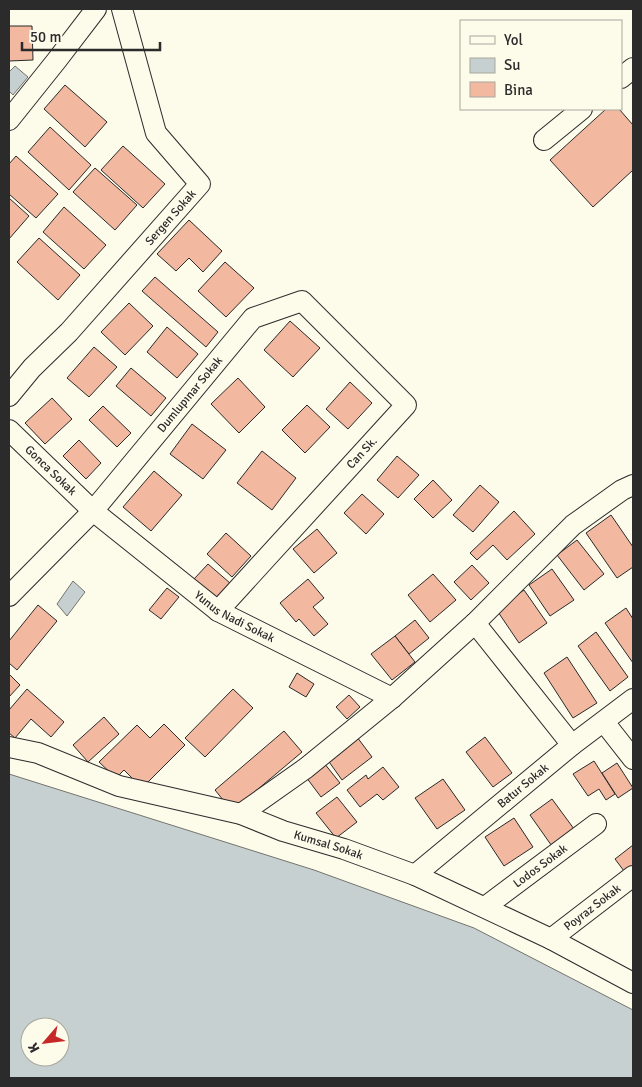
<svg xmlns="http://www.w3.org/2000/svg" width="642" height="1087" viewBox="0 0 642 1087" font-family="Signika,sans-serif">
<rect width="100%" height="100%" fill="#fdfbea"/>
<g fill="#c7d0d0" stroke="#74746e" fill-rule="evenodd">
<polygon points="15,66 28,77 13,95 9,91 9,72"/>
<polygon points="73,581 85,592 67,616 57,604"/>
<path d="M 9,774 L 314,870 L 474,928 L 633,1010 L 633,1078 L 9,1078 ZM 30,1027 L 60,1027 L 60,1057 L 30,1057 Z"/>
</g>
<g fill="#f2b8a0" stroke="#2b2b2b">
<polygon points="9,26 32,26 33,60 9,61"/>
<polygon points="65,85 107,122 85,147 44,109"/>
<polygon points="606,109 619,109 633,125 633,170 593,207 550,160"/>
<polygon points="50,127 91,165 69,190 28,152"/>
<polygon points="123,146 165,184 143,208 101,170"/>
<polygon points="16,156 58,194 36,218 9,194 9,164"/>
<polygon points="95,168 137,205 115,230 73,192"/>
<polygon points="9,198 29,216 9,239"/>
<polygon points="64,207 106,245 84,269 43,232"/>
<polygon points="189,220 222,251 203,272 189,258 176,271 157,254"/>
<polygon points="39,238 80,275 58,300 17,262"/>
<polygon points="225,262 254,288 226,317 198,291"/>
<polygon points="155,277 218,332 206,347 142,291"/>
<polygon points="129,303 153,326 125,355 101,332"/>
<polygon points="290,321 320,348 293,377 264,350"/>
<polygon points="167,327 198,354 177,378 147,352"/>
<polygon points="94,347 117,367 89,397 67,378"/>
<polygon points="131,368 166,398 151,416 116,386"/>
<polygon points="238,378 265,407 239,433 211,404"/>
<polygon points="350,382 372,403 348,429 326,409"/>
<polygon points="52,398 72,419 45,444 25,423"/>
<polygon points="307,405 330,427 305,453 282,430"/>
<polygon points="103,406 131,433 117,447 89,420"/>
<polygon points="192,424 226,450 203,479 170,454"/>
<polygon points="79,440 101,463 86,479 63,456"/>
<polygon points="262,451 296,478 272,510 237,483"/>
<polygon points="397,456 419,475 398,498 377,480"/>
<polygon points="154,471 182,495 151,531 123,507"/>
<polygon points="433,480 452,500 433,518 414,499"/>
<polygon points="480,485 499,502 473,532 453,515"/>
<polygon points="362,494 384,514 366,534 344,513"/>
<polygon points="514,511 535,534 507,560 493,545 477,560 470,553"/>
<polygon points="611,515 633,547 633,567 617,578 586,533"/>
<polygon points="317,529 337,553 314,573 293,549"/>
<polygon points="226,533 251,556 232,577 207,554"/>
<polygon points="577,540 604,574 584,590 557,555"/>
<polygon points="208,564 230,583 216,598 194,579"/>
<polygon points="472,565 489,583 471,600 454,582"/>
<polygon points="552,569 574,600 550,616 529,585"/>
<polygon points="433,574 456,600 430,622 408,595"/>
<polygon points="308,579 324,598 313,607 328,624 314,636 299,619 296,622 280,603"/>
<polygon points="167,588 179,597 161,619 149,610"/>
<polygon points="524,590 547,623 519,643 496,609"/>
<polygon points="38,605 57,621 17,670 9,663 9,641"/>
<polygon points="626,608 633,619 633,663 605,623"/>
<polygon points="415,620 429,638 409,654 395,636"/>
<polygon points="596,632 628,677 610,691 578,646"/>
<polygon points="395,636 415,662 392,680 371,654"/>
<polygon points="567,657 597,703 573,718 544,673"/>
<polygon points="297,673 314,684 306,697 289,687"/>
<polygon points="9,674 20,685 9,697"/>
<polygon points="27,689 64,722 51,737 31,719 15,738 9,733 9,710"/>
<polygon points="233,689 253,708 205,757 185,738"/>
<polygon points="349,695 360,707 347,719 336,707"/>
<polygon points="104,717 119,734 88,762 73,745"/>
<polygon points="164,724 185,745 142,788 124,770 116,778 99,762 137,725 150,738"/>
<polygon points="284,731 302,752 232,811 215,790"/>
<polygon points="357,737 372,757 342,780 327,759"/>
<polygon points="485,737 512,773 493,787 466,752"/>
<polygon points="594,761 615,794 606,800 599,789 588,796 573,774"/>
<polygon points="324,763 340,783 321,797 306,777"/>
<polygon points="617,763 633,788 618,798 602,773"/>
<polygon points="383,767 399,787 383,800 377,794 360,807 347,790 366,775 368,779"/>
<polygon points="443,779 465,810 437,829 415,798"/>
<polygon points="337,797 357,822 336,838 316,813"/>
<polygon points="552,799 577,833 554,849 530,815"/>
<polygon points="514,818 533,847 504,866 485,837"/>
<polygon points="633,845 633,870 627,875 615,859"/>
</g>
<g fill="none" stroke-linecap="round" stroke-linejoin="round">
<defs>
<g id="minor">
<polyline points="621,78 633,68"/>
<polyline points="9,120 57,60 96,9"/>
<polyline points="544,140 582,109"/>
<path id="s1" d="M 9,396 L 32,368 L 69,332 L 200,184 L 156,133 L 122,9"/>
<path id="s2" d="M 9,430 L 93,511 L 218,611 L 392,698"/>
<path id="s3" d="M 9,596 L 93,511 L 253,318 L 302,301 L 406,405 L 218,611"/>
<polyline points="475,623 572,745"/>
<polyline points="604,722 633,759"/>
<path id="s4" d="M 9,747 L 38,753 L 119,786 L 241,814 L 283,831 L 344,849 L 415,875 L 551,939 L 633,983"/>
<polyline points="241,814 306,768 392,698 475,623 573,525 622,490 633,485"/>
<path id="s5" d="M 415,875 L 572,745 L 633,699"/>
<path id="s6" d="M 485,907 L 596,824"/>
<path id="s7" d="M 551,939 L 633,876"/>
</g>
</defs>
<use href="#minor" stroke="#2b2b2b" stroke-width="22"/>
<use href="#minor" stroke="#fdfbea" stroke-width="20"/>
</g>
<g text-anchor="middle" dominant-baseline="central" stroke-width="4" stroke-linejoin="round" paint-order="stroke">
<g font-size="12" fill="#2b2b2b" stroke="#fdfbea">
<text stroke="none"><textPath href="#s1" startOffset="241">Sergen Sokak</textPath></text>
<text stroke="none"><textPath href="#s3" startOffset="271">Dumlupınar Sokak</textPath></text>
<text transform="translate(362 453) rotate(-47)">Can Sk.</text>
<text stroke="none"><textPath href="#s2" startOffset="58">Gonca Sokak</textPath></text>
<text stroke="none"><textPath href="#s2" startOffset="294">Yunus Nadi Sokak</textPath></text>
<text stroke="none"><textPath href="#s5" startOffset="140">Batur Sokak</textPath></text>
<text stroke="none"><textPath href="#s4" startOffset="335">Kumsal Sokak</textPath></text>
<text stroke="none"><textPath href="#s6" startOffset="69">Lodos Sokak</textPath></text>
<text stroke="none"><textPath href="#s7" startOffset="52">Poyraz Sokak</textPath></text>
</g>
</g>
<rect width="642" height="1087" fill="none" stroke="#2b2b2b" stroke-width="20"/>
<rect x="460" y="20" width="162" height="90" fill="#fdfbea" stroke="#a9a89e"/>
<rect x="470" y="36" width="25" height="8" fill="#fdfbea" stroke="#a9a89e"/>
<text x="504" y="45" font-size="15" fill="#2b2b2b">Yol</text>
<rect x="470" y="58" width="25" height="15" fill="#c7d0d0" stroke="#a9a89e"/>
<text x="504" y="70" font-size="15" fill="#2b2b2b">Su</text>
<rect x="470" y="82" width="25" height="15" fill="#f2b8a0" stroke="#a9a89e"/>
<text x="504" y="95" font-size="15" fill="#2b2b2b">Bina</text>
<g transform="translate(45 1042) rotate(242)"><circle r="24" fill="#fdfbea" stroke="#a9a89e"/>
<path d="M0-4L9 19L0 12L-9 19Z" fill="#c62828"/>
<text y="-8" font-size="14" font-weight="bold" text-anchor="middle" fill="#2b2b2b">K</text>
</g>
<path d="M22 42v8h138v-8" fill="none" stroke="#2b2b2b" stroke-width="2.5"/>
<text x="30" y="42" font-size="15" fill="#2b2b2b" stroke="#fdfbea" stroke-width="4" paint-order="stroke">50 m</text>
</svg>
